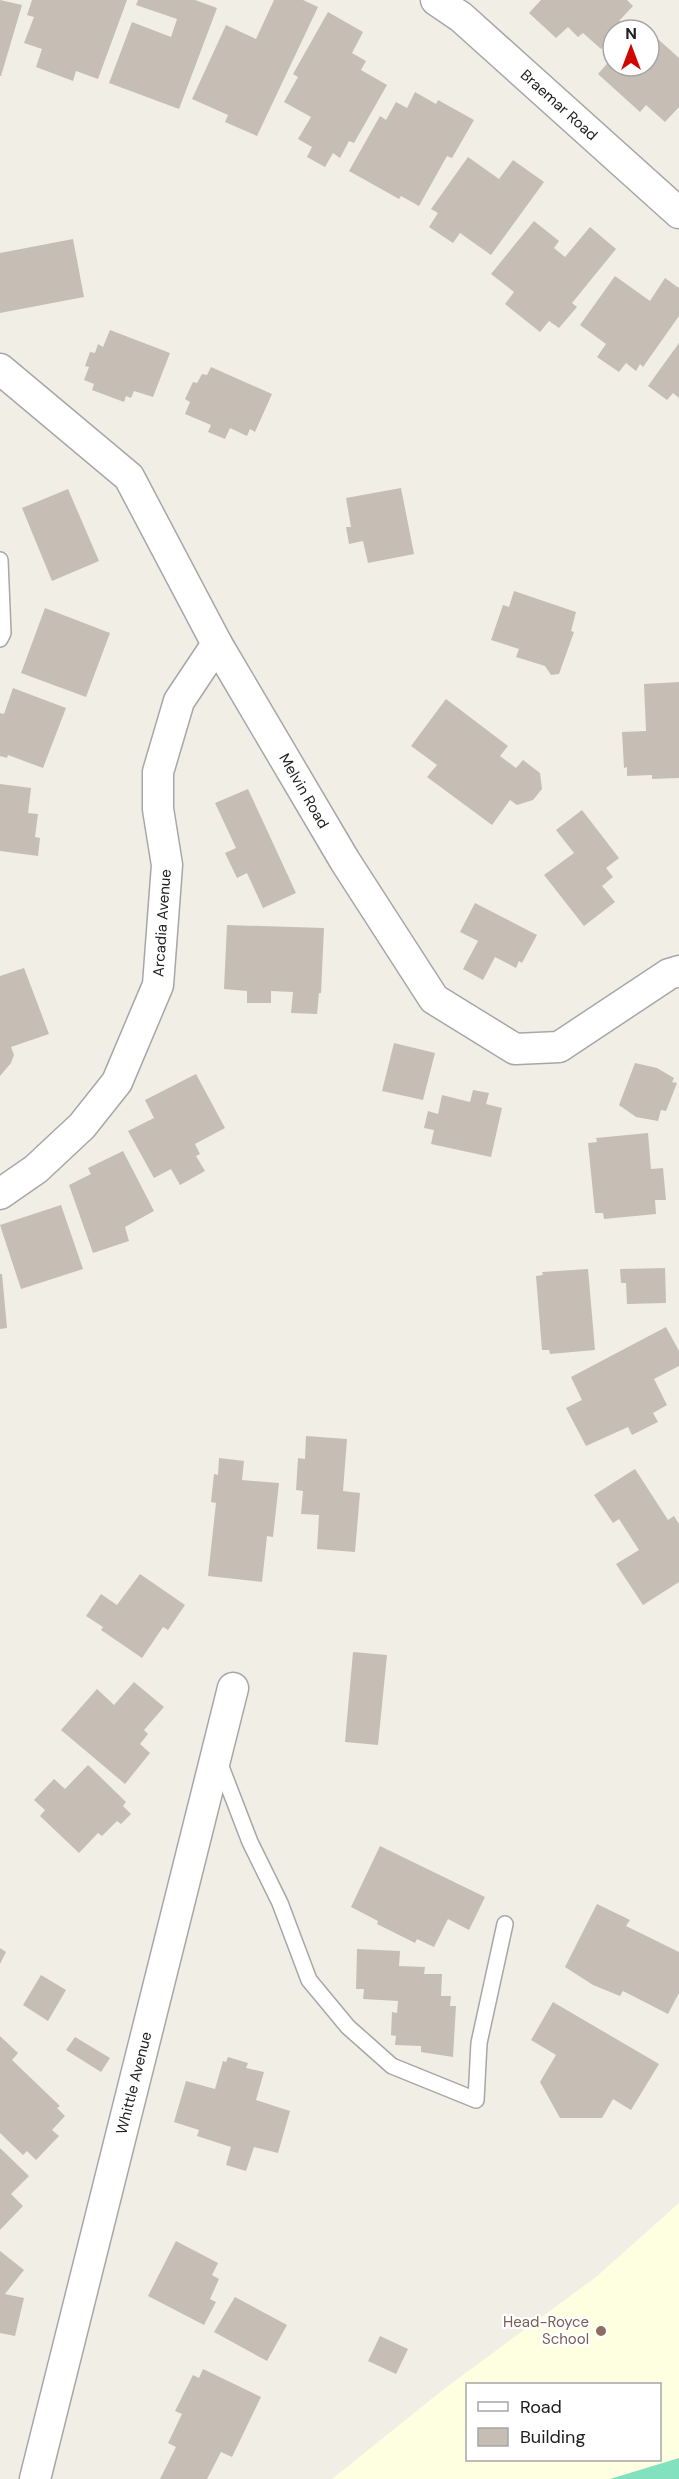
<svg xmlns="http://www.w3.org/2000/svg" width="679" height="2479" viewBox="0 0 679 2479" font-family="'DM Sans',sans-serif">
<rect width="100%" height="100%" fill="#f1eee6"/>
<path fill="#feffe1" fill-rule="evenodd" d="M 679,2203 L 679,2479 L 332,2479 L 444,2389 L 596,2277 ZM 468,2384 L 660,2384 L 660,2460 L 468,2460 Z"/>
<polygon fill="#82e2c0" points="679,2458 679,2479 610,2479"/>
<g fill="#c6beb5">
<polygon points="0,0 22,5 1,76 0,76"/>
<polygon points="32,0 127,0 98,79 76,71 73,81 36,67 42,49 24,43 34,17 27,15"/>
<polygon points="138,0 195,0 217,8 179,109 109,83 132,22 171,37 177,19 136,5"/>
<polygon points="274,0 303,0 318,7 257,136 225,122 228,115 192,99 226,25 256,39"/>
<polygon points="541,0 627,0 633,6 619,21 623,24 618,30 613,30 613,35 601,49 583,33 578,37 568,27 556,38 529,13"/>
<polygon points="328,12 363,32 352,53 366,61 361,70 387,85 354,143 349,141 340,158 333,153 325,167 307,157 312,147 298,139 311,117 284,102 298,77 293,74"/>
<polygon points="649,31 679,58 679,107 665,122 646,105 640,112 598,74 613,57 613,66 649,66"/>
<polygon points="415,92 436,104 438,100 474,120 452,158 447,156 419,206 401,196 399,199 349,171 380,116 386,120 396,102 407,108"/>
<polygon points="468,157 499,179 513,160 544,182 491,255 460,233 453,243 429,227 438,213 431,209"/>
<polygon points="534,221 559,241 554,248 565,257 590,227 616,249 572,303 577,307 559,328 549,321 540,332 505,304 514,292 491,274"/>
<polygon points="73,239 84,297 0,313 0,253"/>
<polygon points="615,276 650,301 665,278 679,288 679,316 643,367 640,364 636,371 626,363 619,372 597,357 606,344 580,325"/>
<polygon points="110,330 170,353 153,397 134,391 131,398 126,396 124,402 92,390 94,384 84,380 89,367 85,366 90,352 95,353 98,344 103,347"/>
<polygon points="679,343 679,398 673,393 667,400 648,386"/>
<polygon points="211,367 272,394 255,432 250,429 247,436 230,428 225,439 208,432 211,425 185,414 190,402 185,399 193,382 197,383 202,374 207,375"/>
<polygon points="401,488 414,554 368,563 363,541 349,544 346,527 351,527 346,498"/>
<polygon points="68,489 99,561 52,581 22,508"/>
<polygon points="514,591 576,612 571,631 574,632 559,674 551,675 545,666 516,657 519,649 491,640 503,605 509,607"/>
<polygon points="45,608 110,633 86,697 21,673"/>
<polygon points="679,682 679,778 652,779 652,775 627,776 627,767 624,768 622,732 646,731 644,684"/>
<polygon points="13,688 66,708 43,768 8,755 7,758 0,756 0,713 4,714"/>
<polygon points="446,699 508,746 500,756 516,768 523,760 540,773 542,789 533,800 517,805 510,800 492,825 427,777 437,765 411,746"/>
<polygon points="0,784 31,788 28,813 38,814 35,837 40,838 38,856 0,851"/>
<polygon points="248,789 296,893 263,908 247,873 237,878 225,853 236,848 215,803"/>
<polygon points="582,810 619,858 606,868 613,877 602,886 615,902 584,926 544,875 574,853 556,830"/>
<polygon points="475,903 537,935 522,963 519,961 516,968 495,957 483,980 463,969 478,941 460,932"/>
<polygon points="227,925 324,928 321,993 319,993 317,1014 291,1013 293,992 271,991 271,1003 247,1003 247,991 224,989"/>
<polygon points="24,968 49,1034 11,1047 14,1055 11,1063 0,1076 0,976"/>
<polygon points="394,1043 435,1053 423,1100 382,1091"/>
<polygon points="635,1063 657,1068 674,1078 672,1082 677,1083 666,1111 661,1110 658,1121 636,1117 619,1105"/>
<polygon points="196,1074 225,1128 195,1144 200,1154 196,1156 205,1171 180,1185 171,1169 154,1178 128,1131 154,1118 145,1100"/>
<polygon points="473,1090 489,1093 486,1104 502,1108 491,1157 431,1144 434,1130 424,1128 428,1111 438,1114 442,1095 470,1102"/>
<polygon points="648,1133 651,1169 663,1168 666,1200 655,1200 656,1214 604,1219 603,1213 595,1213 588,1143 597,1142 596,1138"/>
<polygon points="123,1151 154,1211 125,1227 129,1241 93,1253 69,1185 91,1174 88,1168"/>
<polygon points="61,1205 83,1269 21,1289 0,1225"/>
<polygon points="665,1268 666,1303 627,1304 626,1283 621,1283 620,1269"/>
<polygon points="588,1269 595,1350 550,1354 549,1350 542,1350 536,1276 543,1275 542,1272"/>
<polygon points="0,1274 2,1274 7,1328 0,1329"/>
<polygon points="666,1327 679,1351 679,1366 654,1379 667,1405 653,1413 658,1422 632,1435 628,1427 586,1446 566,1408 582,1400 571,1377"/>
<polygon points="306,1436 347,1439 343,1491 360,1493 355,1552 317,1549 319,1515 301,1514 303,1491 296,1490 298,1458 305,1459"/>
<polygon points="219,1458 244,1461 242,1480 279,1483 273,1537 267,1536 262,1582 208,1576 216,1503 211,1502 214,1474 218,1475"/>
<polygon points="635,1469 668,1520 674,1516 679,1524 679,1582 643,1605 616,1564 639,1550 619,1519 613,1523 594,1495"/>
<polygon points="140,1574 185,1605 168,1630 163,1627 142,1658 101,1630 103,1627 86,1616 101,1594 117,1605"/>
<polygon points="353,1652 387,1655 378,1745 345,1742"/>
<polygon points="134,1682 164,1707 144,1730 148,1734 140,1744 150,1753 125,1784 61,1730 97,1689 114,1705"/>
<polygon points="88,1765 126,1802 123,1806 131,1814 121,1824 117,1821 102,1836 98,1833 79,1853 40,1816 45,1810 34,1800 54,1779 65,1789"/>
<polygon points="380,1846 485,1897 469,1930 448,1919 434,1947 417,1939 415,1943 377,1924 378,1921 351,1907"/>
<polygon points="597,1904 630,1920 626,1926 679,1952 679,1993 668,2014 623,1991 620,1996 593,1985 565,1967"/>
<polygon points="0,1948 6,1952 0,1964"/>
<polygon points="357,1949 400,1951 399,1966 425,1967 424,1974 442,1974 441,1996 451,1996 450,2006 456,2006 453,2057 421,2052 421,2046 395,2045 396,2036 391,2035 392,2012 397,2013 398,2001 363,1999 364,1989 356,1989"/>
<polygon points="41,1975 66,1990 48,2021 23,2005"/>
<polygon points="553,2002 659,2064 631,2110 613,2099 602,2118 560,2118 540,2082 556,2055 531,2040"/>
<polygon points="0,2036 18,2053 12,2060 60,2106 57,2108 65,2116 52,2130 59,2136 36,2160 27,2151 23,2155 0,2133"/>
<polygon points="75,2037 110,2058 101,2072 66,2050"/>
<polygon points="228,2057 248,2063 246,2068 264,2072 256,2100 290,2111 278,2153 254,2147 246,2171 226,2165 231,2147 197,2136 199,2130 174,2122 186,2081 215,2089 223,2061 226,2062"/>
<polygon points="0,2148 29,2176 11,2194 23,2206 0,2230"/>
<polygon points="176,2241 218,2263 212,2275 219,2279 210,2299 216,2302 204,2325 148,2296"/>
<polygon points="0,2251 24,2270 5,2294 24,2298 15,2336 0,2333"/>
<polygon points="235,2297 287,2325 267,2361 214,2332"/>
<polygon points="380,2336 408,2349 396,2374 368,2361"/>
<polygon points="203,2369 261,2397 232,2457 221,2452 207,2479 160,2479 176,2447 168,2443 182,2414 175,2411 193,2375 199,2378"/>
</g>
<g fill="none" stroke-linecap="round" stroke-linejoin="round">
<defs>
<g id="service">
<polyline points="0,560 3,633 0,639"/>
<polyline points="218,1759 250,1842 280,1903 309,1980 348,2027 392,2066 476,2100 479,2043 505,1924"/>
</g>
<g id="minor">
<polyline points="436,0 461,17 679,213"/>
<polyline points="0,369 129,477 217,644 345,861 434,999 515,1049 559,1047 669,974 679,971"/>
<polyline points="0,1194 36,1169 82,1126 117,1082 158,985 167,865 158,809 158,772 179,701 217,644"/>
<polyline points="35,2479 233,1688"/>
</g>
</defs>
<use href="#service" stroke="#a7a7a7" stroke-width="18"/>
<use href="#minor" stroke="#a7a7a7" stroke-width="33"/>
<use href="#service" stroke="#fff" stroke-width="15"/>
<use href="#minor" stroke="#fff" stroke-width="30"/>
</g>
<circle fill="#8d6e63" stroke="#fff" stroke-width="2" cx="601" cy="2331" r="6"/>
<g text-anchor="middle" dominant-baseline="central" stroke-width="4.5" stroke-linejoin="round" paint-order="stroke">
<g font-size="15" fill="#202020" stroke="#fff">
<text transform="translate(559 105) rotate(42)">Braemar Road</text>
<text transform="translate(304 791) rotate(60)">Melvin Road</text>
<text transform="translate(162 923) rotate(-86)">Arcadia Avenue</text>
<text transform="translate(134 2083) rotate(-76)">Whittle Avenue</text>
</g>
<g font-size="15" fill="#785e54" stroke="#fff" text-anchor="end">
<text x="589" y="2322">Head-Royce<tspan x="589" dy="17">School</tspan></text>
</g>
</g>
<rect x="466" y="2383" width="195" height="78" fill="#ffffff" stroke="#a6a6a6" stroke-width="1.5"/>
<rect x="478" y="2402" width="30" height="9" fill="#ffffff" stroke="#a6a6a6" stroke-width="1.5"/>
<text x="520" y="2413" font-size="18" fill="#202020">Road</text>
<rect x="478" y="2428" width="30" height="18" fill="#c6beb5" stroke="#a6a6a6" stroke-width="1.5"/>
<text x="520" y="2443" font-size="18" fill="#202020">Building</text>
<g transform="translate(631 48)"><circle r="28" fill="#ffffff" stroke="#a6a6a6" stroke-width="1.5"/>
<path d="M0-4.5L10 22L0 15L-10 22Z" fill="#d00600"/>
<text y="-9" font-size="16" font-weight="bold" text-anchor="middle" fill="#202020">N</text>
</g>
</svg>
